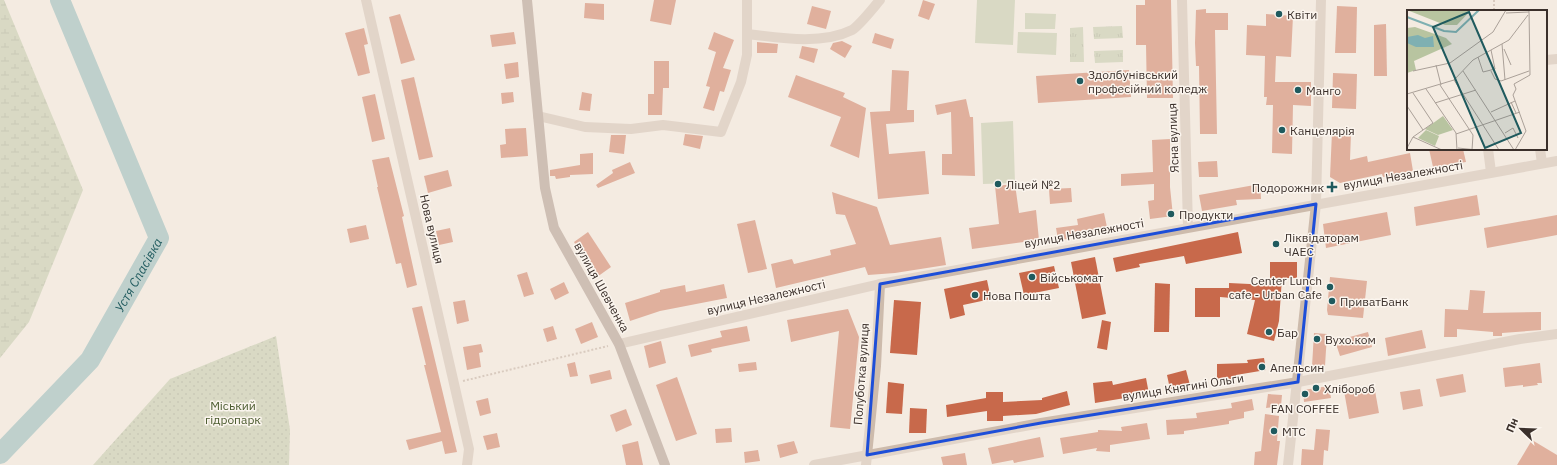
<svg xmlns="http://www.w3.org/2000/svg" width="1557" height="465" viewBox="0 0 1557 465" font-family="'IBM Plex Sans',sans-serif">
<defs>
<pattern id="grass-tufts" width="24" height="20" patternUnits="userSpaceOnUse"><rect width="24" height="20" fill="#b8c4a0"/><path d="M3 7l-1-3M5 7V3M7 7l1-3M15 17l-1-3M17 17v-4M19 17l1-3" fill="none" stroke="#97a083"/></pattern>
<pattern id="wetland-marsh" width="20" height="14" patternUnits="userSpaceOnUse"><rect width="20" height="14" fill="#b8c4a0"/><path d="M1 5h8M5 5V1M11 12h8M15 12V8" fill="none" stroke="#97a083"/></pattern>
<pattern id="park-dots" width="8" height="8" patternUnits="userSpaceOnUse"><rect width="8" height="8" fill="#b8c4a0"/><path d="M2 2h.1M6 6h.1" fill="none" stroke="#97a083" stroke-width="1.8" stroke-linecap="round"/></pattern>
</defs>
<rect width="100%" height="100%" fill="#f4ebe1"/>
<g fill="url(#grass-tufts)">
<polygon points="1122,26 1123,38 1094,39 1093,27"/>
<polygon points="1083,27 1084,62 1070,62 1070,28"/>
<polygon points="1123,50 1123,62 1095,63 1094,51"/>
</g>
<polygon fill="url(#wetland-marsh)" points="0,0 4,0 83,190 29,322 0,358"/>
<polygon fill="url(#park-dots)" points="276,336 290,430 289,465 93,465 170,379"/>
<g fill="#b8c4a0">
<polygon points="977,0 1015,0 1013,45 975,43"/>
<polygon points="1025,13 1056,14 1055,29 1025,29"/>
<polygon points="1018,32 1057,33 1056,55 1017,53"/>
<polygon points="1013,121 1015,183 983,184 981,123"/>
</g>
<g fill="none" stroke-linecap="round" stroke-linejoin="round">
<path stroke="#7fb0b2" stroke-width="20" id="s1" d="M 0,454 L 90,360 L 159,238 L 60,0"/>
</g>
<g fill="#c8694b">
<polygon points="654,0 676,0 671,25 650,21"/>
<polygon points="923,0 935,4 929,20 918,16"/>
<polygon points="1145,0 1171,0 1173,98 1147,98 1146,45 1136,45 1136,5 1145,5"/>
<polygon points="585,3 604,4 604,20 584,18"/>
<polygon points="812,6 831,11 826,29 807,24"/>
<polygon points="1337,6 1357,7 1356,53 1335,53"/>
<polygon points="1206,9 1206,13 1228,13 1228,30 1215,30 1217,134 1200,134 1199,66 1196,66 1195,43 1196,10"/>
<polygon points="400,14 415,60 401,64 389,17"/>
<polygon points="1266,14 1293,16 1291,57 1276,56 1275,82 1311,82 1311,106 1293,105 1292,154 1272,153 1273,105 1266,105 1267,97 1264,97 1265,56 1246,55 1247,25 1266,26"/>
<polygon points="1386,24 1387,76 1374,76 1374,25"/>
<polygon points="364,28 368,44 364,45 370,73 358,76 345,33"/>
<polygon points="514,32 516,44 492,47 490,35"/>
<polygon points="714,32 734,40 723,68 731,70 724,92 720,91 714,111 703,108 710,87 706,86 716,52 708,49"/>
<polygon points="875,33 894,39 891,49 872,43"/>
<polygon points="842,41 852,46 845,58 830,49 833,43"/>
<polygon points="757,42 778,44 777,53 757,53"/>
<polygon points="802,46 818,49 814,63 799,58"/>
<polygon points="654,61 669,61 669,88 663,88 662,115 648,115 648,94 654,94"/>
<polygon points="518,62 519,77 506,79 504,64"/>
<polygon points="892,70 909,71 907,110 914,110 914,122 886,124 889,154 925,151 929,194 878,199 870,112 890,111"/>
<polygon points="1129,70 1131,97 1038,103 1036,76"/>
<polygon points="1333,73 1357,74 1356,109 1332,108"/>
<polygon points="796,75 845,93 843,97 866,108 859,158 830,146 841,117 788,97"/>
<polygon points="414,77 433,157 419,160 401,80"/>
<polygon points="513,92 514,102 502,104 501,93"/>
<polygon points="582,92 592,94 590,111 579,110"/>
<polygon points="375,94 385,139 372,142 362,97"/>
<polygon points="966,99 970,117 973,117 975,176 942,175 942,154 952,154 951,112 937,115 935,105"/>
<polygon points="526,128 528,156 501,158 500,145 506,144 505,129"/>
<polygon points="1332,132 1351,133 1350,160 1367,156 1368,162 1410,153 1413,171 1383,177 1382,174 1340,183 1330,177"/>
<polygon points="685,134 703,136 700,149 683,145"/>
<polygon points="611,135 626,135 624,154 609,152"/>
<polygon points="1170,139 1170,187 1173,216 1150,219 1148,201 1154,200 1154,184 1121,186 1121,174 1153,172 1152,140"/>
<polygon points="1429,149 1463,149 1466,162 1433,167"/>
<polygon points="593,153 593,174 570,175 570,177 556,179 555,176 550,176 550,170 580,165 580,154"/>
<polygon points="389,157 404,216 402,217 417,285 407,288 401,263 396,264 377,187 378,187 372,160"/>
<polygon points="1217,161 1218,177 1199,177 1198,162"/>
<polygon points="630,162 635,173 598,188 596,185 613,173 612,170"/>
<polygon points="448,170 452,186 428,193 424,176"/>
<polygon points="1015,184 1019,213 1036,210 1039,240 972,249 969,228 999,224 995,186"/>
<polygon points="1260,184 1261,199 1236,200 1237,205 1202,211 1199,195"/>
<polygon points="1071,188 1072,202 1050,204 1049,189"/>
<polygon points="832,192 877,207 890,245 941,237 946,265 895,273 868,275 865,267 776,288 771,264 792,259 794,264 831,255 830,250 856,244 845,215 836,214"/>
<polygon points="1477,195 1480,215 1416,226 1414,207"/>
<polygon points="1387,212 1391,235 1326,248 1323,224"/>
<polygon points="1104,213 1107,227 1067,235 1068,239 1058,240 1056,228 1078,225 1077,219"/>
<polygon points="1557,215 1557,235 1487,248 1484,228"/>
<polygon points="755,220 767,269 748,273 737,224"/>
<polygon points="366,225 369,239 350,243 347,229"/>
<polygon points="450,228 453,242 439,245 436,231"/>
<polygon points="588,232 611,267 597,277 574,242"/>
<polygon points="1238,232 1242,253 1186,264 1184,256 1139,264 1140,267 1116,272 1113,258"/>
<polygon points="1095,257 1106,314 1082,319 1071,262"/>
<polygon points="1270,262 1297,262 1297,278 1282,278 1279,321 1274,341 1247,334 1255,300 1220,297 1220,317 1195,317 1195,288 1229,288 1229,283 1270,285"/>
<polygon points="1054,266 1059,288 1024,295 1019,273"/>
<polygon points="527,272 534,294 524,297 517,275"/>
<polygon points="1330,277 1367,281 1363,318 1328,315 1327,310"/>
<polygon points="987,280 991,299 963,305 965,315 950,319 944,289"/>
<polygon points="564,282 569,293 555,300 550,289"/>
<polygon points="1155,283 1170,284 1169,332 1154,332"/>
<polygon points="724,284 727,298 660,311 630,321 625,303 660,292 660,290 685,285 686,292"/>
<polygon points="1470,290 1485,291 1483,313 1541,312 1541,330 1502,333 1502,336 1493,336 1493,332 1457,329 1457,337 1444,337 1445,309 1468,310"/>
<polygon points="465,300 469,321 457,324 453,302"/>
<polygon points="894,300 921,302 917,355 890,353"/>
<polygon points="422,306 457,452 445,454 442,441 409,450 406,440 441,432 424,365 426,365 412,308"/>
<polygon points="848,309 859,337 850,429 830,427 839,331 791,342 787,320"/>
<polygon points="1102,320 1111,322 1107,350 1097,348"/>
<polygon points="592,322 598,337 581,344 575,329"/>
<polygon points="553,326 557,339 547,342 543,329"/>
<polygon points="747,326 750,341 711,349 712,352 691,357 688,345 722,337 720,331"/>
<polygon points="1422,330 1426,348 1388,356 1385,338"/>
<polygon points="1368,332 1372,347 1340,356 1335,341"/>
<polygon points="1314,333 1327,334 1325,366 1312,366"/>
<polygon points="661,341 666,363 649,368 644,346"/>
<polygon points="481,344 483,352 479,353 481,367 467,370 463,347"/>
<polygon points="1264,358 1266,370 1236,375 1236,379 1217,379 1217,364 1248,363 1247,360"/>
<polygon points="575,362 578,376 570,377 567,364"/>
<polygon points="756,362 757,370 739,372 738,364"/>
<polygon points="1540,363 1542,383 1537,383 1538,385 1523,387 1523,385 1505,387 1503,368"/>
<polygon points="610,370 612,379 591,384 589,375"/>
<polygon points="1186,370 1190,385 1170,389 1167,375"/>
<polygon points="1463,374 1466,392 1440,397 1436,379"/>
<polygon points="677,377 697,434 676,441 656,385"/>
<polygon points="1146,378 1149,394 1095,403 1093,383 1112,381 1113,385"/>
<polygon points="888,382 904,384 902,414 886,413"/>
<polygon points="1374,385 1379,413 1349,419 1344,391"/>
<polygon points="1329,386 1331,398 1304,402 1303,390"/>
<polygon points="1420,389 1423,406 1403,410 1400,392"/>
<polygon points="1067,391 1070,405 1036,414 1003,416 1003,421 987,421 987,411 947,417 946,405 986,398 986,392 1003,392 1003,402 1042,400 1042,398"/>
<polygon points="1268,394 1282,395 1281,406 1266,408"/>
<polygon points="488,398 491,413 480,416 476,401"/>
<polygon points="1252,399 1254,410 1244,412 1244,418 1229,421 1229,424 1184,431 1184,434 1167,435 1166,420 1197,418 1196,413 1232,408 1231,403"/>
<polygon points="910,408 927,409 926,433 909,433"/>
<polygon points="626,409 632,425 616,432 610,415"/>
<polygon points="1265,414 1279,416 1277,441 1280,441 1277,465 1254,465 1255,452 1261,451"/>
<polygon points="1147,423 1150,439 1110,445 1110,452 1096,451 1097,448 1063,454 1060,438 1098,432 1098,430 1122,431 1121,427"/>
<polygon points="731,428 732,442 716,443 715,429"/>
<polygon points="1316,429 1330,430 1328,451 1324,450 1323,465 1301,465 1302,449 1314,450"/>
<polygon points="497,433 500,447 487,450 483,436"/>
<polygon points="1040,437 1044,457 1014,463 1013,460 992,464 988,448"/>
<polygon points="1532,440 1557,455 1557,465 1517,465"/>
<polygon points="638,441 643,465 626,465 622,445"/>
<polygon points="794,441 798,453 780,458 777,445"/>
<polygon points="758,450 760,461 745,463 744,452"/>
<polygon points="965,453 967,465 943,465 941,457"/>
</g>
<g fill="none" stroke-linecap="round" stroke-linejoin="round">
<g stroke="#b9a596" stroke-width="2" stroke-dasharray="2 2" stroke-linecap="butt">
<polyline points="1494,0 1494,11"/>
<polyline points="463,381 608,346"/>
</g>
<g stroke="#cdbbac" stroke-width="10">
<polyline points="366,0 469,449 467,465"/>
<polyline points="1182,0 1188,227"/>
<path d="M 748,34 C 780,38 822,45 852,30 C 860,25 873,8 880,0"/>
<polyline points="1546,60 1557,59"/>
<polyline points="538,116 585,127 631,129 663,125 721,132 741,82 747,55 747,0"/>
<polyline points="1488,149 1491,172"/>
<polyline points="1540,149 1542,163"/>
<polyline points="619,344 880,284 1557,161"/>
<polyline points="814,465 1041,423 1298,382 1520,339 1557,334"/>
<polyline points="866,465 876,366 880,284"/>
<polyline points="1288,465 1316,204 1321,0"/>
</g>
<polyline stroke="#a18a7d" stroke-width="10" points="527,0 545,188 554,228 619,344 665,465"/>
</g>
<path d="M0 0H1557V465H0ZM 1316,204 L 1298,382 L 1041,423 L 867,455 L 880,284 Z" fill="#f4ebe1" fill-opacity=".55" fill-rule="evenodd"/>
<path fill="none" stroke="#1d4ed8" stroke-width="3" stroke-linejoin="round" d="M 1316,204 L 1298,382 L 1041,423 L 867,455 L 880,284 Z"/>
<g fill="#1f5a5e" stroke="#fbf5ee" stroke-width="1.5">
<circle cx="1279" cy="14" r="4"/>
<circle cx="1080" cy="81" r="4"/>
<circle cx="1298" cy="90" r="4"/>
<circle cx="1282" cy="130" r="4"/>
<circle cx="998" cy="184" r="4"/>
<path d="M1330 181h4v4h4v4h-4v4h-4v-4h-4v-4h4z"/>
<circle cx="1171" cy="214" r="4"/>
<circle cx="1276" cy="244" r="4"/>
<circle cx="1032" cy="277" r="4"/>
<circle cx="1330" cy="287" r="4"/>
<circle cx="975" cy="295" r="4"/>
<circle cx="1332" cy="301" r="4"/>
<circle cx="1269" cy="332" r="4"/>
<circle cx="1317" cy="339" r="4"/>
<circle cx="1262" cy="367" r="4"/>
<circle cx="1316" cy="388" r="4"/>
<circle cx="1305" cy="394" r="4"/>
<circle cx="1274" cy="431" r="4"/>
</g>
<g text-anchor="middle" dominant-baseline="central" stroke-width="3" stroke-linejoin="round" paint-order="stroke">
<g font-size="12" fill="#3b302b" stroke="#fbf5ee" text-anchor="start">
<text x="1287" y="14">Квіти</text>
<text x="1088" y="74">Здолбунівський<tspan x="1088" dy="14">професійний коледж</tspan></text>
<text x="1306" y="90">Манго</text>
<text x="1290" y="130">Канцелярiя</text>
<text x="1006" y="184">Ліцей №2</text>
<text x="1324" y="187" text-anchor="end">Подорожник</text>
<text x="1179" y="214">Продукти</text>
<text x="1284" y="237">Ліквідаторам<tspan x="1284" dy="14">ЧАЕС</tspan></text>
<text x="1040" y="277">Вiйськомат</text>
<text x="1322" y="280" text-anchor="end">Center Lunch<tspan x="1322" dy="14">cafe - Urban Cafe</tspan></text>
<text x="983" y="295">Нова Пошта</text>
<text x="1340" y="301">ПриватБанк</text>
<text x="1277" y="332">Бар</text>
<text x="1325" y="339">Вухо.ком</text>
<text x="1270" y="367">Апельсин</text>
<text x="1324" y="388">Хлібороб</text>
<text x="1305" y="408" text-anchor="middle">FAN COFFEE</text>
<text x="1282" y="431">MTC</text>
</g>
<g font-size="12" fill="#3b302b" stroke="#fbf5ee">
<text transform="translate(1173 138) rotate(-92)">Ясна вулиця</text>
<text transform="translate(1403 175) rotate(-10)">вулиця Незалежності</text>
<text transform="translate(432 229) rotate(77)">Нова вулиця</text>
<text transform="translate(1084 233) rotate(-10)">вулиця Незалежності</text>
<text transform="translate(602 287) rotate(61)">вулиця Шевченка</text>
<text transform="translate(766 297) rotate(-13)">вулиця Незалежності</text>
<text transform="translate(861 374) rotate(-86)">Полуботка вулиця</text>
<text transform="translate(1183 387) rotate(-9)">вулиця Княгині Ольги</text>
</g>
<g font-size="12" fill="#4a5a2e" stroke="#fbf5ee">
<text x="233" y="405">Міський<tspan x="233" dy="14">гідропарк</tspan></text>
</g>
<g font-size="13" font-style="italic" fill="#1f5a5e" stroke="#fbf5ee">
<text stroke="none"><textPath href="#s1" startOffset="228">Устя Спасівка</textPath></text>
</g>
</g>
<g transform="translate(1407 10)">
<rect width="140" height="140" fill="#f4ebe1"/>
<path d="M 0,0 L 64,0 L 50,15 L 38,15 Z" fill="#b8c4a0"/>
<path d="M 8,17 L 39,28 L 45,34 L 7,51 L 9,60 L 0,63 L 0,18 ZM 36,106 L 46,120 L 31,125 L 18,119 Z" fill="#b8c4a0"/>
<path d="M 19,120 L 32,126 L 28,136 L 11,128 Z" fill="#b8c4a0"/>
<path d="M 11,25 L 18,28 L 26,26 L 27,37 L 9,37 L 0,33 L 0,27 Z" fill="#7fb0b2"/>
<path fill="none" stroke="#7fb0b2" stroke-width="2" d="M 0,7 L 37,21 L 49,22 L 72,0"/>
<path fill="none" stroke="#aaa098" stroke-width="1" d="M 99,3 L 122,2M 95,34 L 98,70M 97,39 L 104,55M 71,47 L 76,62 L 88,59 L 84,40M 29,55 L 34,75M 6,61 L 43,53 L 86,22 L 99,0M 56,61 L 107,140M 84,61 L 88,69 L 94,71 L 122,61M 47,70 L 92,140M 33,75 L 66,125 L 65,140M 19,79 L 49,123 L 50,140M 0,84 L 47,70 L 66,50 L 102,30 L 121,5M 104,92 L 109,103M 28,93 L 69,80M 0,96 L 16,120M 84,102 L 108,91M 98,123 L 106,118 L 111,128M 49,124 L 113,102M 6,127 L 35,140M 0,138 L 6,127 L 26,113 L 6,83M 51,138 L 70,140M 108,140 L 119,121 L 106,85 L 109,79 L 107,74 L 123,65 L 122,0"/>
<path fill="#1f5a5e" fill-opacity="0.15" stroke="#1f5a5e" stroke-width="2" d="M 62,2 L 114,123 L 78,138 L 26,17 Z"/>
<rect width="140" height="140" fill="none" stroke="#3b302b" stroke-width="2"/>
</g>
<g transform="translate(1521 429) rotate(293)" stroke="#fbf5ee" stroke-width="3" paint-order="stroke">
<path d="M0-3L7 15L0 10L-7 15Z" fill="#3b302b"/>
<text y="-6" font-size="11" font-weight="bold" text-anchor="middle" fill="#3b302b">Пн</text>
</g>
</svg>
